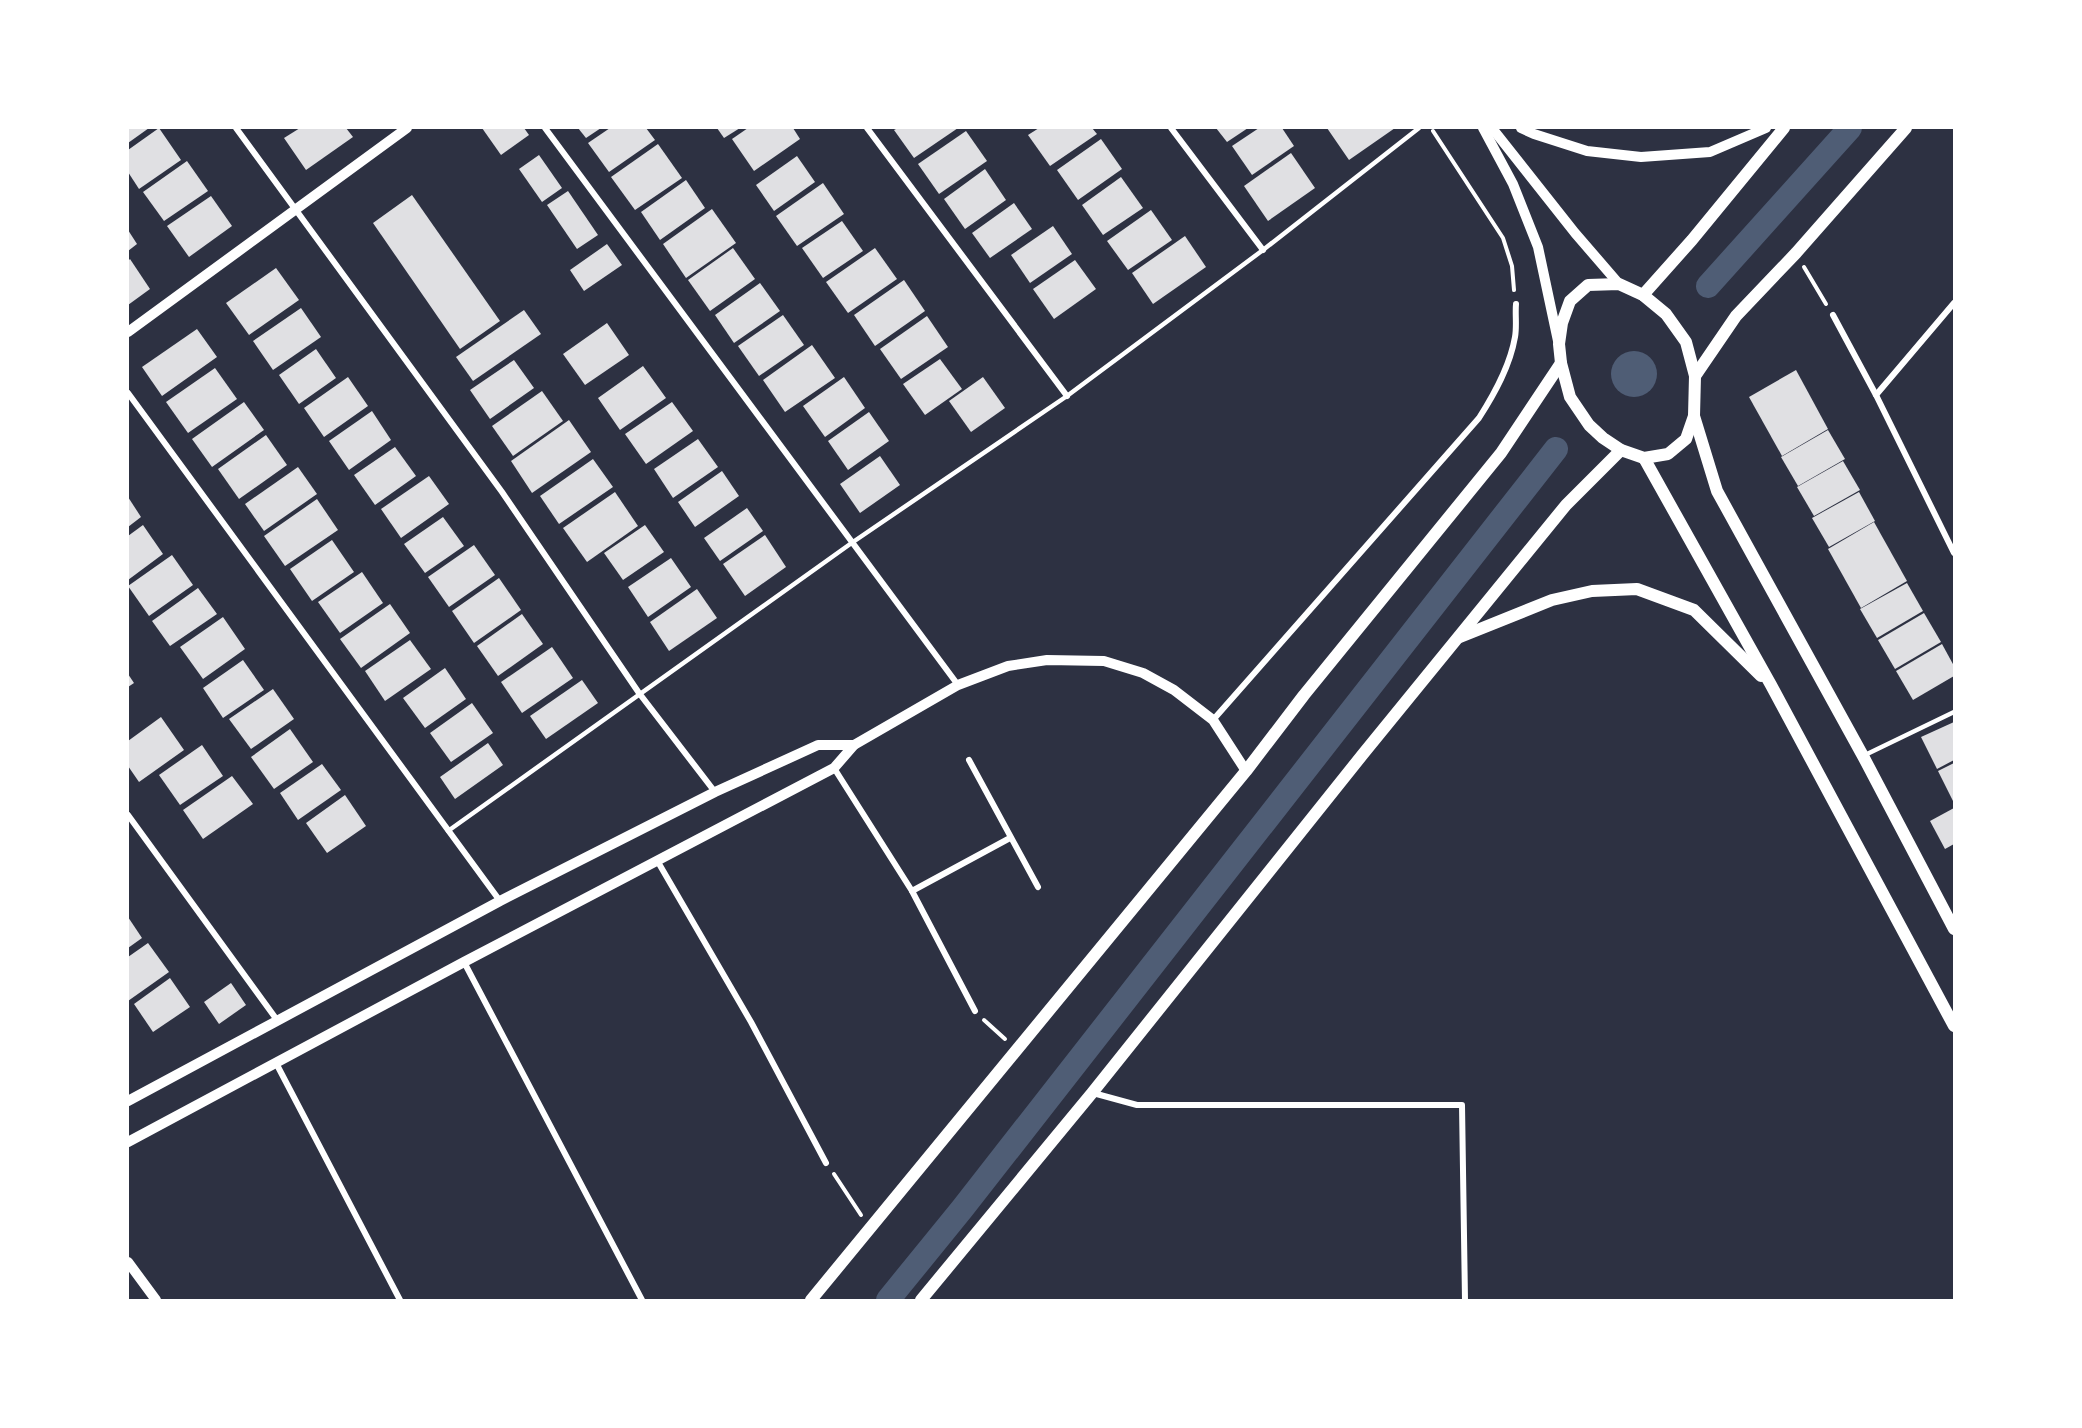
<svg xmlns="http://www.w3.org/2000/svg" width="2082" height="1428" viewBox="0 0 2082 1428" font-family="Ubuntu,sans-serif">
<rect width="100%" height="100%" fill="#2d3142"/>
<circle fill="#4f5d75" cx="1634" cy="374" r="23"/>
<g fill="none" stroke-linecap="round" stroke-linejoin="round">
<g stroke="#4f5d75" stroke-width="24">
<polyline points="1708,286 1850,128"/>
<polyline points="888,1300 962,1209 1556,449"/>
</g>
</g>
<g fill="#e0e0e3">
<polygon points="128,128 149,128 128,143"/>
<polygon points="159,128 181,160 139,189 128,172 128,150"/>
<polygon points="300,128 346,128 353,137 306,170 284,138"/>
<polygon points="482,128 524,128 529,135 501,155"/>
<polygon points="578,128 601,128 586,138"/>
<polygon points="610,128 646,128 655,140 609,172 588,143"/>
<polygon points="717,128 740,128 724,138"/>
<polygon points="748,128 793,128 800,139 754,171 732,139"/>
<polygon points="898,128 958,128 914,158 894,130"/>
<polygon points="1039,128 1092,128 1097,134 1050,166 1028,135"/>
<polygon points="1216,128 1248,128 1227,142"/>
<polygon points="1259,128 1282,128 1294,146 1252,175 1232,146"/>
<polygon points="1327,128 1395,128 1349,160"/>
<polygon points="966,131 987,161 939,194 918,164"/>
<polygon points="1101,139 1122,169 1078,200 1057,170"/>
<polygon points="658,144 682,178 635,210 611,177"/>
<polygon points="1291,153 1315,188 1268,221 1244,186"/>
<polygon points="539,155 562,188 542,202 519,169"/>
<polygon points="797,156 815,182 774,211 756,185"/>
<polygon points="187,161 208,191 164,221 143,192"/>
<polygon points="985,169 1006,200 965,229 944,199"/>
<polygon points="1121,177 1143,208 1103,235 1082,205"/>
<polygon points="686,180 705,208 660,240 641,212"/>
<polygon points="823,183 844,214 797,246 776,216"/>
<polygon points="568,191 598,235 577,249 547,205"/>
<polygon points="412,195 500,321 460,349 373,223"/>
<polygon points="211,196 232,226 189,257 167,226"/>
<polygon points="1014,203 1032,229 990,258 972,233"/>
<polygon points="712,209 736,243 686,278 663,244"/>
<polygon points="1151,210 1172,240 1128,270 1107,241"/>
<polygon points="842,221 863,251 823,278 802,248"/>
<polygon points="1053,226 1072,254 1030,283 1011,255"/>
<polygon points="128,230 137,244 128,251"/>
<polygon points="1185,236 1206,267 1153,304 1132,273"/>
<polygon points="607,244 622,265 584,291 570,270"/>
<polygon points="733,248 755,279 710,311 688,280"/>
<polygon points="875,248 897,279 848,313 826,282"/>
<polygon points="130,259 150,289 128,305 128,261"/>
<polygon points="1075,260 1096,289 1054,319 1033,289"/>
<polygon points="276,268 299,300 249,335 226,303"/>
<polygon points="904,280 925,311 875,346 854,315"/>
<polygon points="760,283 780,311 734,343 715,315"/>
<polygon points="301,308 321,337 273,370 253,341"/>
<polygon points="524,310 541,334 473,381 456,357"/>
<polygon points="783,315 804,345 759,376 738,346"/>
<polygon points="927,316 948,347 901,379 880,349"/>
<polygon points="607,323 629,355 585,385 563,354"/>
<polygon points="197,329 217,357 162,396 142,367"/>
<polygon points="812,345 835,378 785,412 763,380"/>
<polygon points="316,349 336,378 299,404 279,375"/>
<polygon points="940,359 962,389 925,415 903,384"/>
<polygon points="514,360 534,388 490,419 470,390"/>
<polygon points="643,366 666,398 620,430 598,398"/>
<polygon points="215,368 237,399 188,433 166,402"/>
<polygon points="1796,370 1828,429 1782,456 1749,397"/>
<polygon points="348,377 368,406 324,437 304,408"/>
<polygon points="844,377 865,408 825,437 803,406"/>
<polygon points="983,377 1005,408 971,432 949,401"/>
<polygon points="542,391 563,421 513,456 492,426"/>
<polygon points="244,402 264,430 212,467 192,439"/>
<polygon points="672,402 693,431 646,464 625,434"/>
<polygon points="372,411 391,440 349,470 329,441"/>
<polygon points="869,412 889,441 848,470 828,441"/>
<polygon points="569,420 591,452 532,493 511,461"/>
<polygon points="1828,430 1845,459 1798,486 1781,457"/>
<polygon points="266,435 287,465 239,499 218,469"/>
<polygon points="698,439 718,467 673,498 654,469"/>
<polygon points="395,447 416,476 375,505 354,475"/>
<polygon points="880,456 900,485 860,513 840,484"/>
<polygon points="593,459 613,487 559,524 540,496"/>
<polygon points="1843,461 1860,490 1814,516 1797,487"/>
<polygon points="298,467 317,494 264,531 245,504"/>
<polygon points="722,471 739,496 695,527 678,502"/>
<polygon points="429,476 449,504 401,538 381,509"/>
<polygon points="615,492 638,526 587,562 563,528"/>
<polygon points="1859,492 1875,521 1829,547 1812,518"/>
<polygon points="128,497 141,517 128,527"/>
<polygon points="317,499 338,530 285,566 264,536"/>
<polygon points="747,508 763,531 720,561 704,538"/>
<polygon points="443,517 464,546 425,573 404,544"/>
<polygon points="1874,522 1907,581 1861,608 1828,549"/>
<polygon points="143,525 163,554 128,580 128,536"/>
<polygon points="645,525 664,552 623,580 604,553"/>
<polygon points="765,535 786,567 745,596 723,564"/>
<polygon points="332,540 354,572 312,601 290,569"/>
<polygon points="474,545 495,575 449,607 428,577"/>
<polygon points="172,555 193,585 149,616 128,586"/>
<polygon points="671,558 691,587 648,617 628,587"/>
<polygon points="362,572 383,603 340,633 318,602"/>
<polygon points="499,578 521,610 474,643 452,611"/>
<polygon points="1907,583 1923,611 1877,638 1860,609"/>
<polygon points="198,588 217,614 170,646 152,621"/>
<polygon points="697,589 717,618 669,651 650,622"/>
<polygon points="390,604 410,633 361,668 340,639"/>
<polygon points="1924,613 1941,642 1895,669 1878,640"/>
<polygon points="522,614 543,644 498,676 477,646"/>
<polygon points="223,617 245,649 203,679 180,647"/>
<polygon points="410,640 431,669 385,701 365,671"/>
<polygon points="1942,644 1954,666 1954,676 1913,700 1896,671"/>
<polygon points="552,647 573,678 522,713 501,682"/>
<polygon points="243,660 264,690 223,718 203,688"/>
<polygon points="445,668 466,699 425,728 403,698"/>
<polygon points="128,674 134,683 128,687"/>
<polygon points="582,680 598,703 546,739 530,716"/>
<polygon points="273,689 294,719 251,749 229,719"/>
<polygon points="472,703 493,733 451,762 430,733"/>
<polygon points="161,717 184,750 139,782 128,766 128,741"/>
<polygon points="1954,722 1954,760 1937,769 1921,737"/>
<polygon points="290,729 313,762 274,789 251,757"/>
<polygon points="488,743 503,765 455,799 440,777"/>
<polygon points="202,745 223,776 180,805 159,775"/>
<polygon points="1954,763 1954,800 1953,801 1938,771"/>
<polygon points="322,764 341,790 298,820 280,793"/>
<polygon points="232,776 253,804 203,839 183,810"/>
<polygon points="345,795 366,826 327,853 306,823"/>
<polygon points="1954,808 1954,844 1945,849 1930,821"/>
<polygon points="128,917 142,938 128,948"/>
<polygon points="148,943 169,972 128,1001 128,957"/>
<polygon points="170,978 190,1007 153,1032 134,1004"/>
<polygon points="231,983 246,1005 219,1024 204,1002"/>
</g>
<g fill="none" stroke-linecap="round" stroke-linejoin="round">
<g stroke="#fff" stroke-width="4">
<polyline points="1433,131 1503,238 1512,266 1514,290"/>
<polyline points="1804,267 1826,304"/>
<polyline points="984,1020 1005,1039"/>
<polyline points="834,1174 861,1215"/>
</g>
<g stroke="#fff" stroke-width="4.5">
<polyline points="1865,755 1954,712"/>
<polyline points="448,831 853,542 1067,396 1263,250 1419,128"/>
</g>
<g stroke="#fff" stroke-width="6">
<polyline points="236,128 502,492 639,693 715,792"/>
<polyline points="545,128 958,685"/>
<polyline points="867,128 1067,396"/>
<polyline points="1171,128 1263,250"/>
<polyline points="1833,315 1876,395 1954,553"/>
<polyline points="128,393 500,901"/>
<polyline points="1876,395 1954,303"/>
<path d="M 1213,720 L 1479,418 C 1495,393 1510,366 1515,337 C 1517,326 1515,314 1516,304"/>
<polyline points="969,760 1038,887"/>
<polyline points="834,768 912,891 975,1011"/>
<polyline points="128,815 277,1020"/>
<polyline points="658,862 751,1022 826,1163"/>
<polyline points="912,891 1010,838"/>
<polyline points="464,962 642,1300"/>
<polyline points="276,1063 400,1300"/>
<polyline points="1093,1093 1137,1105 1462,1105 1465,1300"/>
</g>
<g stroke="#fff" stroke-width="10">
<polyline points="1483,128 1513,184 1538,247 1558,341"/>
<polyline points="1492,128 1575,233 1619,284"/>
<polyline points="1521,128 1534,134 1587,151 1641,157 1710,152 1766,128"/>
<polyline points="128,332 407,128"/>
<polyline points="128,1101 500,901 715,792 818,745 854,745"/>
<polyline points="128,1142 464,962 834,768 854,745 958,685 1008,666 1047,660 1104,661 1143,673 1174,690 1213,720 1246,771"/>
<polyline points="128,1262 156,1300"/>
</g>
<g stroke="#fff" stroke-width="12">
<polygon points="1619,284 1643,295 1666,314 1686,342 1695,376 1694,416 1686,439 1668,454 1644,458 1621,450 1603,438 1589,425 1570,397 1561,363 1559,344 1562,323 1570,301 1588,285"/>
<polyline points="1643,295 1692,240 1784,128"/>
<polyline points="1695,376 1736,316 1796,253 1906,128"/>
<polyline points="1694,416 1717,491 1863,756 1954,929"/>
<polyline points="1644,458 1771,685 1954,1026"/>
<polyline points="1460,637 1552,600 1592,591 1637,589 1694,610 1761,676"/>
<polyline points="811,1300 1246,771 1304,695 1501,453 1561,363"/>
<polyline points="921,1300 1092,1093 1363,754 1566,505 1621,450"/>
</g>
</g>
<rect width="2082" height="1428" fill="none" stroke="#ffffff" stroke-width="258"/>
</svg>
